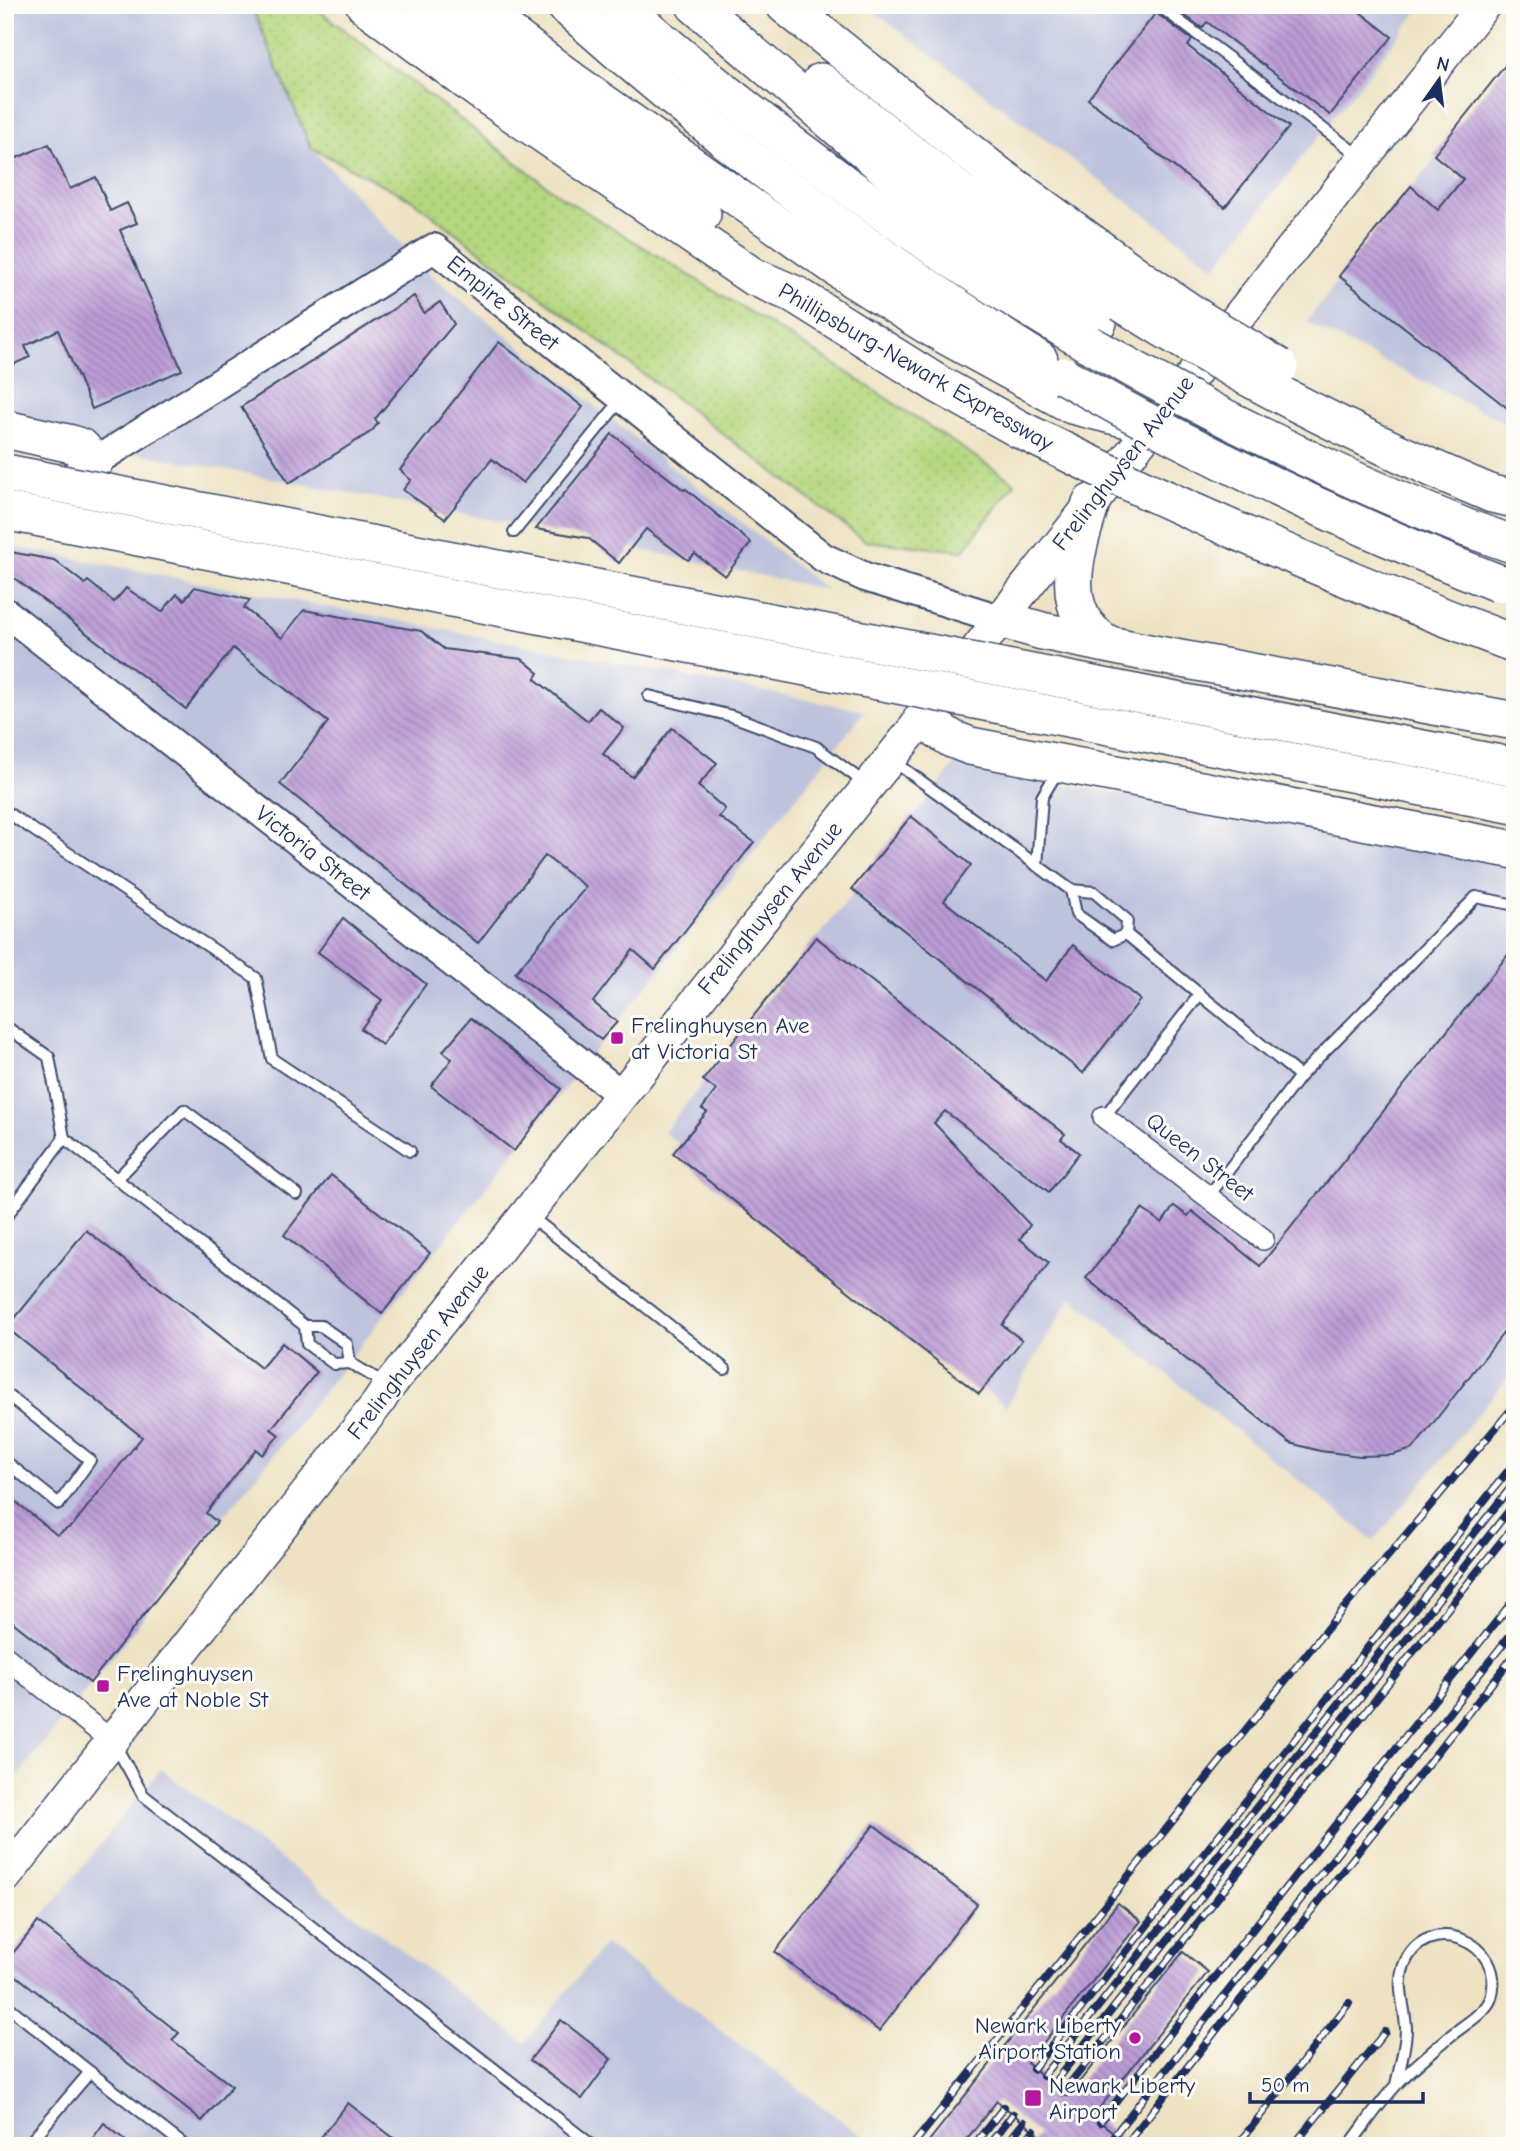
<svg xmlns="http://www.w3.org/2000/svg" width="1520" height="2151" viewBox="0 0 1520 2151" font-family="'Comic Neue',sans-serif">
<defs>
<pattern id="grass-dots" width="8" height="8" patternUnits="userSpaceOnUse" patternTransform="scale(1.75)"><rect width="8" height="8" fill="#b5d77e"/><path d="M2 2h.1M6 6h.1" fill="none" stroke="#9bb96f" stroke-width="1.8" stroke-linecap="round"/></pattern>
<pattern id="building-back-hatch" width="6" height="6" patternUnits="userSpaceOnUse" patternTransform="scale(1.75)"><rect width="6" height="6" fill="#bc9bd6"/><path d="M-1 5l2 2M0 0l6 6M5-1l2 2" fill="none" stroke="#987fb1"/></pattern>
</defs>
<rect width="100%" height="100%" fill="#fdfcf7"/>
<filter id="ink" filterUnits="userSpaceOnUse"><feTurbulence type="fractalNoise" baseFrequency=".0143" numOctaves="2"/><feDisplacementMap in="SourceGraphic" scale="14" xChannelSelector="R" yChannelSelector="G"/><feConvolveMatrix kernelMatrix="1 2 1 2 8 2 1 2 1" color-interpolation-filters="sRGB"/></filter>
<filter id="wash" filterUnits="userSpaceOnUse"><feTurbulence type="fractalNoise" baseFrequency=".00686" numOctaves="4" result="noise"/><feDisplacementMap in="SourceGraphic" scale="28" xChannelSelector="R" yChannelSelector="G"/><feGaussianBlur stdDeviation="1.57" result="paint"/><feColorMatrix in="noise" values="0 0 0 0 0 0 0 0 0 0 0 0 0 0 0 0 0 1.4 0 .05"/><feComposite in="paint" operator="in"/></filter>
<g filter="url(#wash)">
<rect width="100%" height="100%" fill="#eee2c3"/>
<g fill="#bec3dd">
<polygon points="5,5 251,5 311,148 431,276 827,590 588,538 5,428"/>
<polygon points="865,5 1423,5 1215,267"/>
<polygon points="1435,159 1515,227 1515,428 1306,322"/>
<polygon points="16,547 865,711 5,1792 5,554"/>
<polygon points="963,754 1001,762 1001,774 1515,862 1515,1369 1374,1541 1071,1297 1006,1407 664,1132"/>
<polygon points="161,1769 525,2043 605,1944 870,2142 867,2146 5,2146 5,1963"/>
</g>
<polygon fill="url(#grass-dots)" stroke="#68836e" stroke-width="2" points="251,5 312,5 560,196 831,362 1015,483 963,551 865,541 411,199 311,148"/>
<g id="blocks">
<g fill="url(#building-back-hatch)">
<polygon points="1171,5 1351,5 1392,37 1330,115 1207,22 1202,28"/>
<polygon points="1156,13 1192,40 1188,46 1289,127 1225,207 1088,99"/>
<polygon points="1515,53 1515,414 1339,276 1411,186 1438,210 1463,179 1434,155"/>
<polygon points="49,144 70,189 96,177 110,211 127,203 137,223 120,230 182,370 92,409 58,330 25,346 30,357 5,368 5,163"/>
<polygon points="414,296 424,313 440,302 454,324 375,419 378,423 372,431 289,483 241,407"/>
<polygon points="499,342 583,407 523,483 492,459 445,519 403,490 411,480 400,470"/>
<polygon points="612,434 684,490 686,489 751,543 725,576 695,554 688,560 646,529 619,563 588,538 536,529"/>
<polygon points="5,551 54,560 85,584 88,581 114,602 126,588 162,612 177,594 184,600 195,587 250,600 244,608 282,638 304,610 421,631 444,649 522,659 539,673 535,679 588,721 599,708 624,728 603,754 632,777 672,728 698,748 717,763 698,786 725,809 719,817 754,842 655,969 633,950 593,1002 617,1022 601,1040 515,973 586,887 545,856 478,943 280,784 328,722 233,648 186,709 5,571"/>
<polygon points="911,816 971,865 944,901 1046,981 1073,945 1140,1000 1083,1073 852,889"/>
<polygon points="343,918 426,984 382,1045 361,1029 382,1000 318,952"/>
<polygon points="816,937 1065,1134 1061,1139 1079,1153 1049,1192 945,1111 934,1123 1030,1225 1020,1239 1049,1263 1002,1325 1022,1340 979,1394 673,1153 707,1112 702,1109 716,1090 703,1080"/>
<polygon points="1515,946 1515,1318 1413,1449 1392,1455 1360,1456 1320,1451 1290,1443 1086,1278 1142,1209 1162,1223 1174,1206 1188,1216 1192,1211 1260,1266"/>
<polygon points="471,1018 561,1089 514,1151 431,1086 452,1059 443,1051"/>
<polygon points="331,1175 430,1253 382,1314 284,1235"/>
<polygon points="86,1230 261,1368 282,1343 317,1372 271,1429 279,1435 262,1455 256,1449 206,1513 217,1522 90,1683 5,1616 5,1493 57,1535 73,1525 142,1437 7,1328"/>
<polygon points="874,1825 977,1904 879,2031 775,1952"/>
<polygon points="1118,1903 1141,1921 1027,2063 1068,2096 1183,1952 1208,1972 1093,2116 1130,2146 1029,2146 1038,2134 997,2101 961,2146 925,2146"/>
<polygon points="38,1922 179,2033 172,2040 232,2086 202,2121 5,1967 5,1963"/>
<polygon points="561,2020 611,2059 582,2099 530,2060"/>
<polygon points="348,2103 404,2146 314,2146"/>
<polygon points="104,2123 132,2146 87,2146"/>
</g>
</g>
</g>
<g filter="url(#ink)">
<use href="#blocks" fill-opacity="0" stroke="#3b4a6d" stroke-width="2"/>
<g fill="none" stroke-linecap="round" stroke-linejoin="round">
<defs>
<g id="lane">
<polyline points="1158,5 1361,157"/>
<polyline points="514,532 621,400"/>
<polyline points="649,696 732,716 816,747 866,784"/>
<polyline points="892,760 1071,890 1094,892 1127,920 1126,934 1113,940 1076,914 1071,890"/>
<polyline points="5,811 256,978 272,1059 410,1151"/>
<polyline points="1037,866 1042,797 1059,769"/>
<polyline points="1126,934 1300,1076 1208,1197"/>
<polyline points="5,1026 49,1057 64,1138"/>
<polyline points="1300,1076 1476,897 1515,905"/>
<polyline points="1104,1117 1200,994"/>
<polyline points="117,1179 184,1110 297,1194"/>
<polyline points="530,1216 725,1369"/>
<polyline points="5,1218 64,1138 305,1326 321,1326 347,1344 350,1363"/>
<polyline points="305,1326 307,1344 334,1364 350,1363 386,1384"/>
<polyline points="5,1393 90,1460 59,1504 5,1461"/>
<polyline points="114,1743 143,1795 593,2146"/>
<polyline points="5,2004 90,2072 27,2146"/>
<polyline points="90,2072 185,2146"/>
<path d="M 1349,2146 C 1365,2125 1380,2102 1398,2083 C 1414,2066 1432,2052 1449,2037 C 1462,2026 1486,2013 1491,1998 C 1508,1942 1426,1909 1404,1965 C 1396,1986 1405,2006 1406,2028 C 1406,2047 1400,2066 1396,2085"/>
</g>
<g id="street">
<polyline points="1104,1117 1263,1239"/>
<polyline points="5,1657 112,1741"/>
</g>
<g id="secondary">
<polyline points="77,473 434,248 824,558 865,577 1000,619"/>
<polyline points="5,612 622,1095"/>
</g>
<polyline id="primary" points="5,1877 378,1403 389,1386 922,719 1484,5"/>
<g id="highway">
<polyline points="365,5 479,90 752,276 796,295 938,384 1019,429"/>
<polyline points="423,5 522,82 702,214"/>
<polyline points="472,5 571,80 853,279 927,325 1072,405 1128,419"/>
<path d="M 565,5 C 712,136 872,256 1039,360"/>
<path d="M 620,5 C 723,94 831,178 945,254 C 992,286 1041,315 1089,344"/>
<polyline points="695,5 895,176 976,237 1098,322"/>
<polyline points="785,5 998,175 1141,279"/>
<polyline points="821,82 960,192 1122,303"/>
<polyline points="5,429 72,444 82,448 94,462"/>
<path d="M 1091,503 C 1076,551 1054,613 1108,644"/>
<polyline points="1467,528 1515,545"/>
<polyline points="1000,619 1042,631 1154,654 1515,721"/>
<polyline points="922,719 952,739 970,746 1515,850"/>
</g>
</defs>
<use href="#lane" stroke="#3b4a6d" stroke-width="14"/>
<use href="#street" stroke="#3b4a6d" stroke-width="24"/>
<use href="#secondary" stroke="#3b4a6d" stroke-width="32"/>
<use href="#primary" stroke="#3b4a6d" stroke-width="35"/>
<use href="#highway" stroke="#3b4a6d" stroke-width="40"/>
<use href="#lane" stroke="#fff" stroke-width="10"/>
<use href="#street" stroke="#fff" stroke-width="21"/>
<use href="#secondary" stroke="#fff" stroke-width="28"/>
<use href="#primary" stroke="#fff" stroke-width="32"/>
<use href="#highway" stroke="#fff" stroke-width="37"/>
<defs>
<g id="rail">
<polyline points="1033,2069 1515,1462"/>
<polyline points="1043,2076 1515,1482"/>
<polyline points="1053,2084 1515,1503"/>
<polyline points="1063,2092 1515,1524"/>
<polyline points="1100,2122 1515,1598"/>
<polyline points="1115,2134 1515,1629"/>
<polyline points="1127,2143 1515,1654"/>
<polyline points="1238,2144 1349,2003"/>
<polyline points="912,2146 1329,1626 1515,1405"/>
<polyline points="973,2146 1004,2107"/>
<polyline points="988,2146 1013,2114"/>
<polyline points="1005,2146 1024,2122"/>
<polyline points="1021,2146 1034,2130"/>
<polyline points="1293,2146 1385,2032"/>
</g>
</defs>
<use href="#rail" stroke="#1b2f5e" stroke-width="8"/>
<use href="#rail" stroke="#fdfcf7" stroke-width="5" stroke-dasharray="16" stroke-linecap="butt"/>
<defs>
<g id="highway-bridge">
<polyline points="1141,279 1203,321 1279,367"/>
<path d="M 1122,303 C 1241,379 1361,439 1492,494 L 1515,499"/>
<path d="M 1089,344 C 1211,414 1336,476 1467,528"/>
<path d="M 1064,376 C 1205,457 1347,524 1498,583"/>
<path d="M 1019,429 C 1181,510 1346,581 1515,644"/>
<polyline points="5,473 1515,767"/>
<polyline points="5,511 1515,805"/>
</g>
</defs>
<use href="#highway-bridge" stroke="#3b4a6d" stroke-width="40" stroke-linecap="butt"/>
<use href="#highway-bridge" stroke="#fff" stroke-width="37"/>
</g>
</g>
<g fill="#b5179e" stroke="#fdfcf7" stroke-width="2.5">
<rect x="610" y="1031" width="14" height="14" rx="3.5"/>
<rect x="96" y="1679" width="14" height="14" rx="3.5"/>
<circle cx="1135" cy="2038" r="7"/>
<rect x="1024" y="2089" width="18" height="18" rx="3.5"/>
</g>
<g text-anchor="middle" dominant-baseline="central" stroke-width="6" stroke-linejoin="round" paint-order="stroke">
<g font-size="23" fill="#1b2f5e" stroke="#fdfcf7">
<text transform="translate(503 303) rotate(39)">Empire Street</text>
<text transform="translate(916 367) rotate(30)">Phillipsburg-Newark Expressway</text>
<text transform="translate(1123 463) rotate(-52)">Frelinghuysen Avenue</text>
<text transform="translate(313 853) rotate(38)">Victoria Street</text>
<text transform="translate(770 908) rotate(-51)">Frelinghuysen Avenue</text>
<text transform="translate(1200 1157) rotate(38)">Queen Street</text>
<text transform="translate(418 1352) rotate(-52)">Frelinghuysen Avenue</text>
</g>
<g font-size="23" fill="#1b2f5e" stroke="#fdfcf7" text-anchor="start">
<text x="631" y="1025">Frelinghuysen Ave<tspan x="631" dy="26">at Victoria St</tspan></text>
<text x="117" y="1673">Frelinghuysen<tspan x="117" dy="26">Ave at Noble St</tspan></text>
<text x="1121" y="2025" text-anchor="end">Newark Liberty<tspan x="1121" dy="26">Airport Station</tspan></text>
<text x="1049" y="2085">Newark Liberty<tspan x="1049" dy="26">Airport</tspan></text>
</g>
</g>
<rect width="1520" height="2151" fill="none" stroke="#fdfcf7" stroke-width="28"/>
<g transform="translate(1439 80) rotate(14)" stroke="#fdfcf7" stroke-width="5" paint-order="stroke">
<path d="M0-5L12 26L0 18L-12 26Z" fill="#1b2f5e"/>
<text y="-10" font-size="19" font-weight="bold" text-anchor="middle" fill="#1b2f5e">N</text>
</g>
<path d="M1250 2092v10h173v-10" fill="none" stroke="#1b2f5e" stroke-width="3.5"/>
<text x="1261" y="2092" font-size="21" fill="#1b2f5e" stroke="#fdfcf7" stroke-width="5" paint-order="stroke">50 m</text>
</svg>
